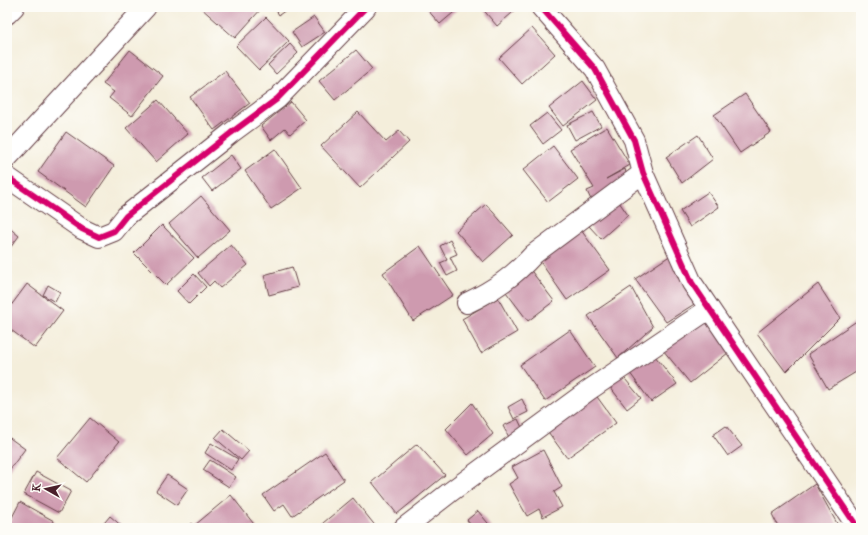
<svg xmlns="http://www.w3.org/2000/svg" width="868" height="535" viewBox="0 0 868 535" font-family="'IM FELL Great Primer',serif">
<rect width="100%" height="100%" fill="#fdfcf7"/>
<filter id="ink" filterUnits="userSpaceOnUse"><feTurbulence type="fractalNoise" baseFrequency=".025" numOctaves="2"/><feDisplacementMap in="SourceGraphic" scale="8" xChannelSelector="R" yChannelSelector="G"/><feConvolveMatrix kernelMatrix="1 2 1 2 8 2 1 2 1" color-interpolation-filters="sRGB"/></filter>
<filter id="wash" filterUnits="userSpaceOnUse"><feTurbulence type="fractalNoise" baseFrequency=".012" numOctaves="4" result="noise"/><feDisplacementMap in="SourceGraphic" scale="16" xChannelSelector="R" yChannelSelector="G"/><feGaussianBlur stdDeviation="0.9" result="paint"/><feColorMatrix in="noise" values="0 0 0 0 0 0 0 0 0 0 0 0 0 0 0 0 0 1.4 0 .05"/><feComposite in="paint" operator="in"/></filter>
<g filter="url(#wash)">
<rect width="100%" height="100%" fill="#f4eedb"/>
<g id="blocks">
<g fill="#ce9aaf">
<polygon points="200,7 260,7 262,8 235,38"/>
<polygon points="274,7 290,7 279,15"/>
<polygon points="425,7 460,7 440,24"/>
<polygon points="481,7 519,7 497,26"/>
<polygon points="266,17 289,41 259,70 236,46"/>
<polygon points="314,17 325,32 302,47 292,32"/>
<polygon points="532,28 555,54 522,84 499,58"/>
<polygon points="290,44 298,53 276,74 268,65"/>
<polygon points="130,50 163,76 132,116 109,98 114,92 103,84"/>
<polygon points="356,50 372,69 335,100 319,81"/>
<polygon points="225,71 250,103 214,130 190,97"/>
<polygon points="583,81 597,100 563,126 549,108"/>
<polygon points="745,94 771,132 740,153 714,115"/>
<polygon points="158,100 188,134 156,162 126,128"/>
<polygon points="291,102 306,120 290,134 285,128 271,140 261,126"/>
<polygon points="358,112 386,142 399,131 409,142 360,188 321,146"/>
<polygon points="593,112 601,126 575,140 567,125"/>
<polygon points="547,113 561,130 543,144 530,126"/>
<polygon points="607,127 630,165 606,179 625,169 628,181 592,202 587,191 594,188 570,149"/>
<polygon points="66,132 114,166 86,207 38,172"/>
<polygon points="698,135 713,159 682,183 666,157"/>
<polygon points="553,146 578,179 548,202 523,170"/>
<polygon points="275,149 302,188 271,209 245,171"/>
<polygon points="231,155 241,169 212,191 202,178"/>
<polygon points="708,192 719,207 690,227 680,211"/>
<polygon points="201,196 230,230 198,258 169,224"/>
<polygon points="619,202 628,215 601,239 589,226"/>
<polygon points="486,204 513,235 483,262 456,231"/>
<polygon points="162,225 194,258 166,285 134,253"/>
<polygon points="7,226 19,236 7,252"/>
<polygon points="581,230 610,270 567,300 539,260"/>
<polygon points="450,240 457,254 450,257 457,271 447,276 440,263 447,260 440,246"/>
<polygon points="231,245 248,265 220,288 214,281 209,286 198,273"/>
<polygon points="420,246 453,295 413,321 383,273"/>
<polygon points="671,255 699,301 666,322 635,279"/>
<polygon points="292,267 298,287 269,295 264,275"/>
<polygon points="529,268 554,301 528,321 503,288"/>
<polygon points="194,274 206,287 189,304 177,291"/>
<polygon points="27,284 63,311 35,348 7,327 7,311"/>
<polygon points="818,284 840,318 786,372 757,333"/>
<polygon points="48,285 60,292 55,302 43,295"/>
<polygon points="631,287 653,327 618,358 588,316"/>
<polygon points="498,298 517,332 481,353 462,319"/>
<polygon points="706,315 733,349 690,383 663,350"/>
<polygon points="861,318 861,369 828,389 808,354"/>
<polygon points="570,330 595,367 545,401 520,365"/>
<polygon points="651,351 677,384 651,402 627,369"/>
<polygon points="620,373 641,398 627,409 607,383"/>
<polygon points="595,394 616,423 567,458 546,429"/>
<polygon points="522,399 528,412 514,419 508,407"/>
<polygon points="472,403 493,434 468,455 446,429"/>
<polygon points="90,418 119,442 86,482 57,458"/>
<polygon points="518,419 524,432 510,439 503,426"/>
<polygon points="726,426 742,446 728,456 713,435"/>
<polygon points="223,429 249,451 241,460 215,438"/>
<polygon points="7,436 25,449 7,473"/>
<polygon points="211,443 238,459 231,470 205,453"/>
<polygon points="417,444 445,475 397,514 372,482"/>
<polygon points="543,450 562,487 554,492 562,507 543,517 539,509 527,516 509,484 518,478 512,467"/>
<polygon points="325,452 344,480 292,516 284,504 274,511 263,495"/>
<polygon points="210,460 236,477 229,487 203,470"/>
<polygon points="36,472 71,491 59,513 24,494"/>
<polygon points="167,475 188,489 177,505 156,491"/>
<polygon points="815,484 839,527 837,528 779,528 772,514"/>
<polygon points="231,495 257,528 198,528 195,525"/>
<polygon points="353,498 377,528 326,528 323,523"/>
<polygon points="20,502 54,521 51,528 14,528 8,525"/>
<polygon points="478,511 492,528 473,528 467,520"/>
<polygon points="110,516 124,528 100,528"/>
<polygon points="191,523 195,528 186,528"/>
</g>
</g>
</g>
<g filter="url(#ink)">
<use href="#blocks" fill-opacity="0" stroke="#643e45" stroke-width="1"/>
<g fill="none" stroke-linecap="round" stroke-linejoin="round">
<defs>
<g id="street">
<polyline points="541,7 595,69 634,140 643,173 692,283 858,528"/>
<polyline points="7,14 14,7"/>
<polyline points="7,158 146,7"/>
<polyline points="7,177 82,229 99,237 114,231 126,216 231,133 277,99 366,7"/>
<path d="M 467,303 C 494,290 514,276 534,254 L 643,173"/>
<polyline points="404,528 449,493 589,390 709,309"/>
</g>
</defs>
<use href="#street" stroke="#643e45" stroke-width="22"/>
<use href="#street" stroke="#fff" stroke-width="20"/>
<defs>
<g id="cycleway">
<polyline points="541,7 595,69 634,140 643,173 692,283 858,528"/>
<polyline points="7,177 82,229 99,237 114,231 126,216 231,133 277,99 366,7"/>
</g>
</defs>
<use href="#cycleway" stroke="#fdfcf7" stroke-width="8"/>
<use href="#cycleway" stroke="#d6006c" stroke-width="6"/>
</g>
</g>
<rect width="868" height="535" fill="none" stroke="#fdfcf7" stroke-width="24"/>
<g transform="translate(46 489) rotate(278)" stroke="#fdfcf7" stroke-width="3" paint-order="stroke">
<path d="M0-3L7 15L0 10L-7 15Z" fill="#4a1f2b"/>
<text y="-6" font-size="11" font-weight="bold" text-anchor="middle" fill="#4a1f2b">K</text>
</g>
</svg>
